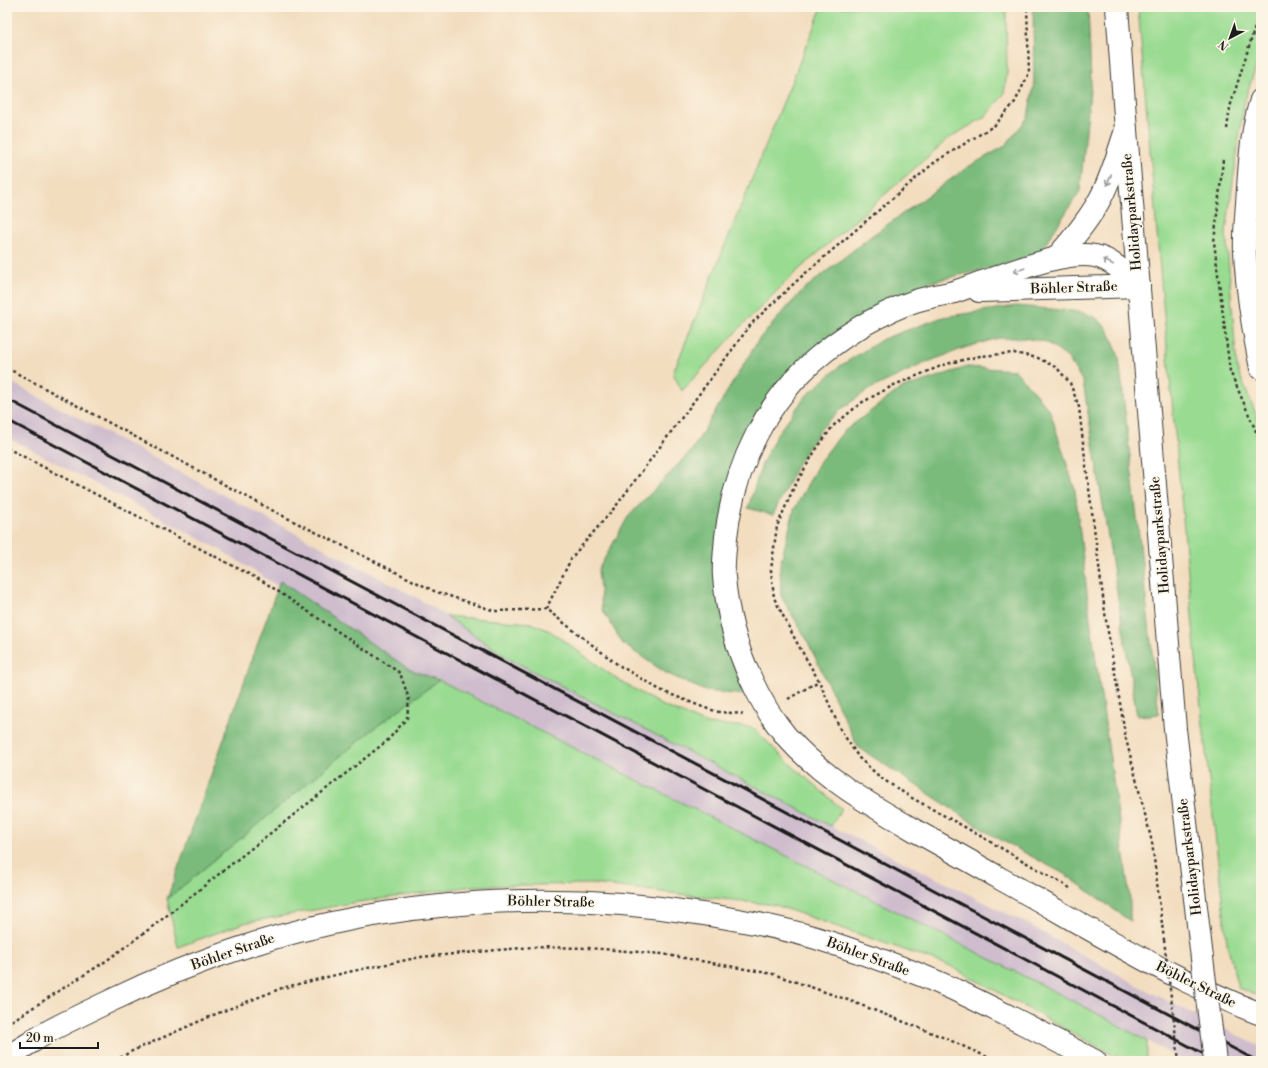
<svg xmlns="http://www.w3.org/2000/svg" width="1268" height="1068" viewBox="0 0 1268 1068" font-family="'Libre Bodoni',serif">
<rect width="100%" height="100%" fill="#fcf5e5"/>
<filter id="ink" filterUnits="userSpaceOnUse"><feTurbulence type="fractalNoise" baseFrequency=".025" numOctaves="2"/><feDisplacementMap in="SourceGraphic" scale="8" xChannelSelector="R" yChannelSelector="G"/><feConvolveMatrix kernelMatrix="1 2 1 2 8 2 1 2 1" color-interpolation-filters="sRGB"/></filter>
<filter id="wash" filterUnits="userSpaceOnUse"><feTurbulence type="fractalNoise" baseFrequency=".012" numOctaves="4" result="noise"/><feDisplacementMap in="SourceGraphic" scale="16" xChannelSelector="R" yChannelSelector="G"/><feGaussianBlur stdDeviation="0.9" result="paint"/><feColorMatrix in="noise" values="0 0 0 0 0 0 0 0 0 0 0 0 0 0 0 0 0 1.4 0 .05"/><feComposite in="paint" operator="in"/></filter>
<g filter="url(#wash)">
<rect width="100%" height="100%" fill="#f3ddbf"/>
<polygon fill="#cfbdce" points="7,380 419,599 446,616 508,658 831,826 1022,921 1148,991 1261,1047 1261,1061 1184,1061 1087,1008 440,680 409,669 219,549 7,437"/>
<g fill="#99db91" stroke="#5a7c56">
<polygon points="822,7 1006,7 1007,73 1004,94 986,116 948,139 794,274 740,328 682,391 673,373"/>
<polygon points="1138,7 1261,7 1261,51 1244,103 1226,232 1237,368 1261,427 1261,997 1238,988 1227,943 1198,680 1162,293"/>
<polygon points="446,616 531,623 550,631 614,677 661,705 707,724 752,727 788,762 842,809 831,826 508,658"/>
<polygon points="439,680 1087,1008 1147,1041 1147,1061 1124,1061 950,966 775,905 593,884 473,886 352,903 244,923 178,947 167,899 372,730"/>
</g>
<g fill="#7abb7b" stroke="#4b6c4c">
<polygon points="1033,7 1088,7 1091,81 1080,191 1037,257 931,282 833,334 759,410 716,590 745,695 705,691 666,673 623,644 602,609 598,570 628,517 692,450 759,339 803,290 870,237 968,167 1005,146 1028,117 1034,84"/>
<path d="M 1016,306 C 1031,307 1046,309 1062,310 C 1100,313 1108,322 1119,358 L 1159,714 L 1137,716 L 1083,382 L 1068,358 L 1046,342 L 1025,338 L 999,338 L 967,347 L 925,363 L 868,390 L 840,410 L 820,430 L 798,463 L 773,515 L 748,508 L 762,464 L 777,434 L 806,396 L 840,366 L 883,339 L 943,317 Z"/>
<polygon points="967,367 1015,370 1050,411 1075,490 1090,618 1130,899 1130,921 1066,875 990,834 858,747 806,638 781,596 780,565 794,510 820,461 843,432 900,389"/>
<polygon points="280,581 409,669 439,680 372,730 167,899"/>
</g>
</g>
<g filter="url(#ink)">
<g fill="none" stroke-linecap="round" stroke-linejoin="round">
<defs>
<g id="street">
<path d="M 1261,100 C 1252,129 1250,158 1248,188 C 1247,209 1244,231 1245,252 C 1247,291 1253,330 1261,368"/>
<path d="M 1056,258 C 1073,239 1088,221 1100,199 C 1112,177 1118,153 1126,130"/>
<path d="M 1139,286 C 1126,274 1113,260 1095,256 C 1063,250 1010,273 979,283 C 971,286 963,289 954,292 C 941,295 928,297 915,301 C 882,313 850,331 823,353 C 766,399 734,466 726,537 C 725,550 723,564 724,577 C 727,612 736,647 751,679 C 760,699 772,719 786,736 C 822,777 867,803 914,830 C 943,846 972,862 1001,879 C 1059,911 1116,946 1176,976 C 1205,990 1231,1003 1261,1014"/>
<polyline points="979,291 1139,286"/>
</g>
<g id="secondary">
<polyline points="1117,7 1126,130 1175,729 1202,958"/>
<path d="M 7,1057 C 22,1048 36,1039 51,1030 C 70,1020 89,1011 108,1002 C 153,980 199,961 247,946 C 393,899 553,889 703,914 C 741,920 779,927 816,938 C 860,952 909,969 951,988 C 1000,1011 1048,1036 1095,1061"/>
</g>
</defs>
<use href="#street" stroke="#3c3934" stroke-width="24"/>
<use href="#secondary" stroke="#3c3934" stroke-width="24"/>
<g stroke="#3c3934" stroke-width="2.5" stroke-dasharray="3 3" stroke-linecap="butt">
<polyline points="1227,129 1230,107 1261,8"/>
<polyline points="1223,160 1214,242 1230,371 1261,443"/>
<polyline points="7,368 281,515 434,591 495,611 546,609 617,664 660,690 705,708 719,712 743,714"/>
<polyline points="7,448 264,582 400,673 409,699 407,718 388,740 156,924 106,961 7,1024"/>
<polyline points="546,609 572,557 616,506 752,323 801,277 935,162 995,125 1015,102 1029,73 1027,7"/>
<polyline points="788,699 819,681"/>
<polyline points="1070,888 963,826 912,798 881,778 859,758 840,729 819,681 796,641 774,598 771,570 777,526 794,487 815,451 833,426 861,403 894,385 946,364 980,356 1014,353 1038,358 1057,368 1070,383 1079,407 1083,442 1106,620 1126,739 1152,842 1164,940"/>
<polyline points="115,1061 130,1052 216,1014 282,988 348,972 421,957 532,947 589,948 662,954 773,974 848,1000 945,1038 996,1061"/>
</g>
<use href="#street" stroke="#fff" stroke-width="22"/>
<use href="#secondary" stroke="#fff" stroke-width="22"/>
<g stroke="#1c1c1c" stroke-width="3">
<polyline points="7,399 1257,1061"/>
<polyline points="7,420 1217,1061"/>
</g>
<defs>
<polyline id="secondary-bridge" points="1202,958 1215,1061"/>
</defs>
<use href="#secondary-bridge" stroke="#3c3934" stroke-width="24" stroke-linecap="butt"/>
<polyline stroke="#3c3934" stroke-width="2.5" stroke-dasharray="3 3" stroke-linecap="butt" points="1164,940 1179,1061"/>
<use href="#secondary-bridge" stroke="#fff" stroke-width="22"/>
</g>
<defs><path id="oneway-shaft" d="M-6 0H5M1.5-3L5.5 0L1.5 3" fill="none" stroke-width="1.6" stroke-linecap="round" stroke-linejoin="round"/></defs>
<g stroke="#999">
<use href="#oneway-shaft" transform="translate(1109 180) rotate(113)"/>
<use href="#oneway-shaft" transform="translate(1108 262) rotate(-153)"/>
<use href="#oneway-shaft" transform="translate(1019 270) rotate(162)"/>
</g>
</g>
<g text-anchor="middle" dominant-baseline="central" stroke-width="3" stroke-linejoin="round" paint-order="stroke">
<g font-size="14" fill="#1c1c1c" stroke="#fcf5e5">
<text transform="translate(1132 212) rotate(-95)">Holidayparkstraße</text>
<text transform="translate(1074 288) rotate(-2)">Böhler Straße</text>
<text transform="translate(1160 535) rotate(-95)">Holidayparkstraße</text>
<text transform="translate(1190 857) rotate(-97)">Holidayparkstraße</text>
<text transform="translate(551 902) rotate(1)">Böhler Straße</text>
<text transform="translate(233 952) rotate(-19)">Böhler Straße</text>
<text transform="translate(868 957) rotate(20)">Böhler Straße</text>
<text transform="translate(1196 985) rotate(26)">Böhler Straße</text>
</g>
</g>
<rect width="1268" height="1068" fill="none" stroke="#fcf5e5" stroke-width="24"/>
<g transform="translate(1230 38) rotate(221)" stroke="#fcf5e5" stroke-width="3" paint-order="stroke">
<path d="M0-3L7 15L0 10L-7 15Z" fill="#1c1c1c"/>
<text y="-6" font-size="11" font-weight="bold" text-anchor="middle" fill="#1c1c1c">N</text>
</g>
<path d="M20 1042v6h78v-6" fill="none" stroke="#1c1c1c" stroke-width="2"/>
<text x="26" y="1042" font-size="12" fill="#1c1c1c" stroke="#fcf5e5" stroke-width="3" paint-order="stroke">20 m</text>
</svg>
